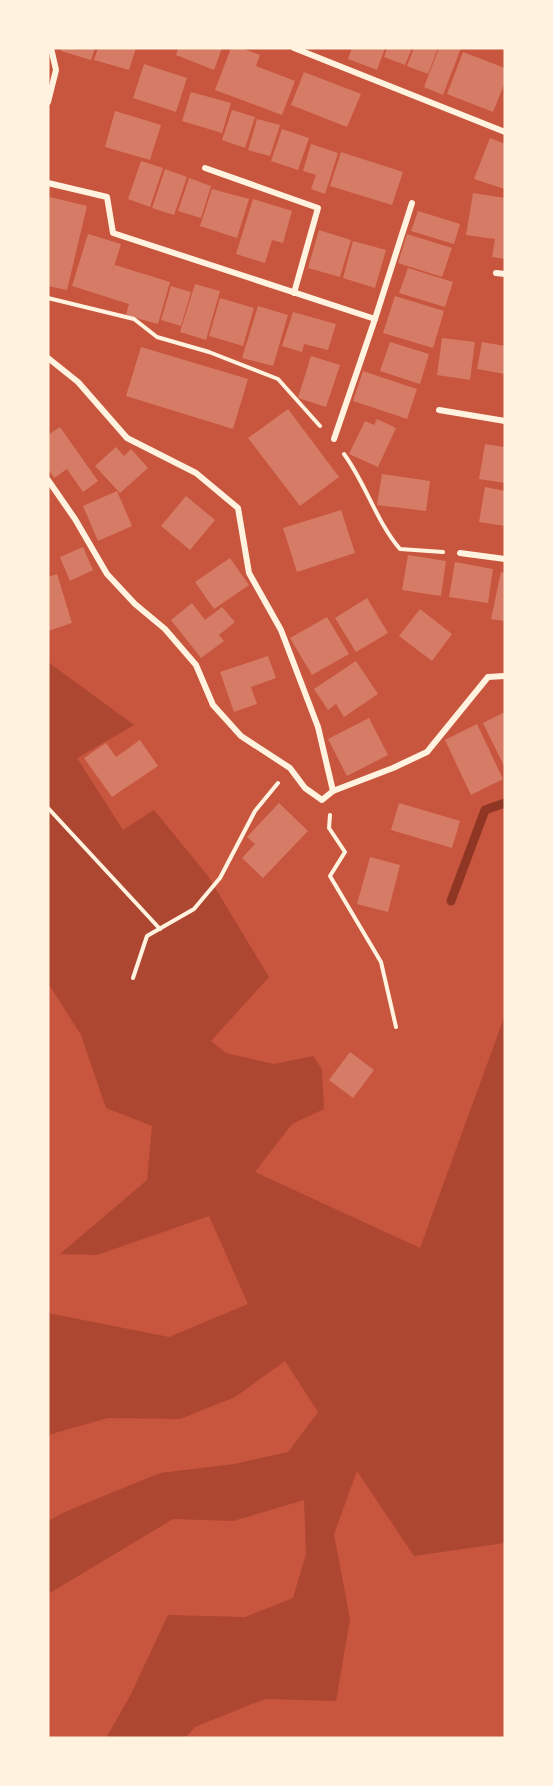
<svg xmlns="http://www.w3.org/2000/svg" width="553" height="1786" viewBox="0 0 553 1786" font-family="'Noto Sans',sans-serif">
<rect width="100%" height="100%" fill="#c8553d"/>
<polygon fill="#ae4732" points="48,662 134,725 77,758 123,830 154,810 208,876 269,977 211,1041 226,1053 274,1064 313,1056 322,1069 324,1109 292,1124 255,1172 420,1248 505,1015 505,1543 414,1556 357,1471 334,1534 350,1619 336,1701 265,1699 195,1727 185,1738 106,1738 130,1696 168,1615 245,1617 293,1598 306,1554 304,1500 233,1521 173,1519 48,1594 48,1521 67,1511 160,1473 234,1464 288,1452 318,1412 285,1361 235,1397 180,1419 108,1418 48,1435 48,1313 169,1337 248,1304 209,1216 97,1255 60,1254 147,1180 152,1126 106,1108 81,1035 48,983"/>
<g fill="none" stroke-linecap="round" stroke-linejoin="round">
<polyline stroke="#8f3625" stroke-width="9" points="451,901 485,810 505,803"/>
</g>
<g fill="#d67c66">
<polygon points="61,48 95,48 91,60 61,51"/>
<polygon points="98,48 136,48 129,70 94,60"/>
<polygon points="178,48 222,48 214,70 176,55"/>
<polygon points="231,48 241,48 260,55 256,66 295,81 282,115 215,90"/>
<polygon points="352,48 385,48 377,70 348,59"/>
<polygon points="387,48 412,48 405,65 384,57"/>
<polygon points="414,48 438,48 428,74 407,66"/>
<polygon points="439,48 461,48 443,95 424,87"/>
<polygon points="463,52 505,68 505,82 493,112 447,94"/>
<polygon points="144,64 187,78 176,112 133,98"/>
<polygon points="304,72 361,94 347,127 291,105"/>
<polygon points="191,92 231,103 222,133 182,121"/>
<polygon points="232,110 255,117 245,148 222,140"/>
<polygon points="115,111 161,125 150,160 105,147"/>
<polygon points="257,119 280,125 270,156 248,150"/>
<polygon points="282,129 309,138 298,170 271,161"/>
<polygon points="490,138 505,144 505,189 474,179"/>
<polygon points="311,144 338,153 325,194 311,189 316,175 303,171"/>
<polygon points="341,152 403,172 392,205 330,186"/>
<polygon points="141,161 163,168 150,207 128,199"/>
<polygon points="165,169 187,177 174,215 152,208"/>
<polygon points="189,178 211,186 201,218 178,211"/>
<polygon points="212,189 249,199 237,238 200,226"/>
<polygon points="473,193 505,198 505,259 492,257 495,239 466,235"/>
<polygon points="50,197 87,206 67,290 48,286 48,205"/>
<polygon points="253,199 292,211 283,243 272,240 265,263 236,254"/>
<polygon points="418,211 460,224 454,244 411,231"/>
<polygon points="319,230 351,240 340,277 308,268"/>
<polygon points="88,234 121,244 112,273 115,265 170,282 158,324 126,315 129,304 72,286"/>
<polygon points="407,234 452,248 442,277 398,263"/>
<polygon points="353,241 386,250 375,288 343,278"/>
<polygon points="408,268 453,282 445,307 399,293"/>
<polygon points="195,284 220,291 206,340 180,332"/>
<polygon points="171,286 191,292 181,326 161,320"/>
<polygon points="395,296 444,311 433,348 383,333"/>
<polygon points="220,298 254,308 243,346 209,336"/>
<polygon points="258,306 288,315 273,366 242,358"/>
<polygon points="293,312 336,324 328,350 304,344 302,352 282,346"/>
<polygon points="442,338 475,342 470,380 437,375"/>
<polygon points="390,342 429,354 420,384 380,371"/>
<polygon points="482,342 505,346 505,374 477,369"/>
<polygon points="141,347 248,379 233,429 126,396"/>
<polygon points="311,356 340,365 326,407 298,398"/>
<polygon points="363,371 417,389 407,419 353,401"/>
<polygon points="288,409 339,477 300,506 248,438"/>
<polygon points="377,419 396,428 378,467 349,454 365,421 374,425"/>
<polygon points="60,427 98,481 83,492 67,469 54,478 48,469 48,435"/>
<polygon points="485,444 505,447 505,483 479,479"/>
<polygon points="116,447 124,456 131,449 148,468 120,493 95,466"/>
<polygon points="382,474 430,481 426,511 377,505"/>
<polygon points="485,487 505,491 505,526 479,522"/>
<polygon points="117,491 132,526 98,541 83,506"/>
<polygon points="186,496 215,520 190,550 161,526"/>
<polygon points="341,510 355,553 297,572 283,528"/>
<polygon points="83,547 93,570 70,581 60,557"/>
<polygon points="408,555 446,561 441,596 402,590"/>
<polygon points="230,558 249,585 214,609 195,582"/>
<polygon points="455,562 493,569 488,603 449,597"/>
<polygon points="501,572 505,573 505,621 491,619"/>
<polygon points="57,574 72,623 48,631 48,577"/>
<polygon points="367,598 388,633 356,652 335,618"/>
<polygon points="192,603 205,620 222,607 235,622 219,635 224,641 201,658 171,620"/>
<polygon points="420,609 452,634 432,661 399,636"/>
<polygon points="327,617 349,654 312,675 290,638"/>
<polygon points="268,656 276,678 251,687 257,704 234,712 220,672"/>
<polygon points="356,661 378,694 344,717 336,704 328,710 314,689"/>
<polygon points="505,712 505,768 483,723"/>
<polygon points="369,718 388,755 347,776 328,739"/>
<polygon points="477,724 503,779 471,795 445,740"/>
<polygon points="140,740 158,766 112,797 84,758 106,743 116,757"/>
<polygon points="279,803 308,831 263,878 242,858 255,844 247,837"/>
<polygon points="399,803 460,821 452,848 391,830"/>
<polygon points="370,857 400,865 388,912 357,904"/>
<polygon points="350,1052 374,1070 353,1098 329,1080"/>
</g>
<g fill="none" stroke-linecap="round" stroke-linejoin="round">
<g stroke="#fff3e0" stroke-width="4">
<polyline points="48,298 134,319 157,337 209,352 278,379 320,426"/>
<path d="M 344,454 C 366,484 376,521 400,549 L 443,552"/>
<polyline points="48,808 160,929"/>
<polyline points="330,815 329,828 345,852 330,876 381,962 396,1027"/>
<polyline points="133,978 147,936 194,909 220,878 255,811 278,783"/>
</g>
<g stroke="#fff3e0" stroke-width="6">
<polyline points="294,48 505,132"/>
<polyline points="48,102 56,70 51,48"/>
<polyline points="205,168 318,208 294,293"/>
<polyline points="48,183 107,197 113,233 375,319 412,203"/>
<polyline points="496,273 505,274"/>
<polyline points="48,358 78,382 127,438 196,473 238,508 249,573 281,630 318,727 333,791 393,768 427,752 488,677 505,676"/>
<polyline points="439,410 505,421"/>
<polyline points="334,439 375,319"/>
<polyline points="48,480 75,519 107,574 135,604 165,629 196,665 213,705 241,736 290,768 305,788 322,800 333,791"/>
<polyline points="460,553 505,559"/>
</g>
</g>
<rect width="553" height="1786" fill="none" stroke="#fff3e0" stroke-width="99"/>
</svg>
